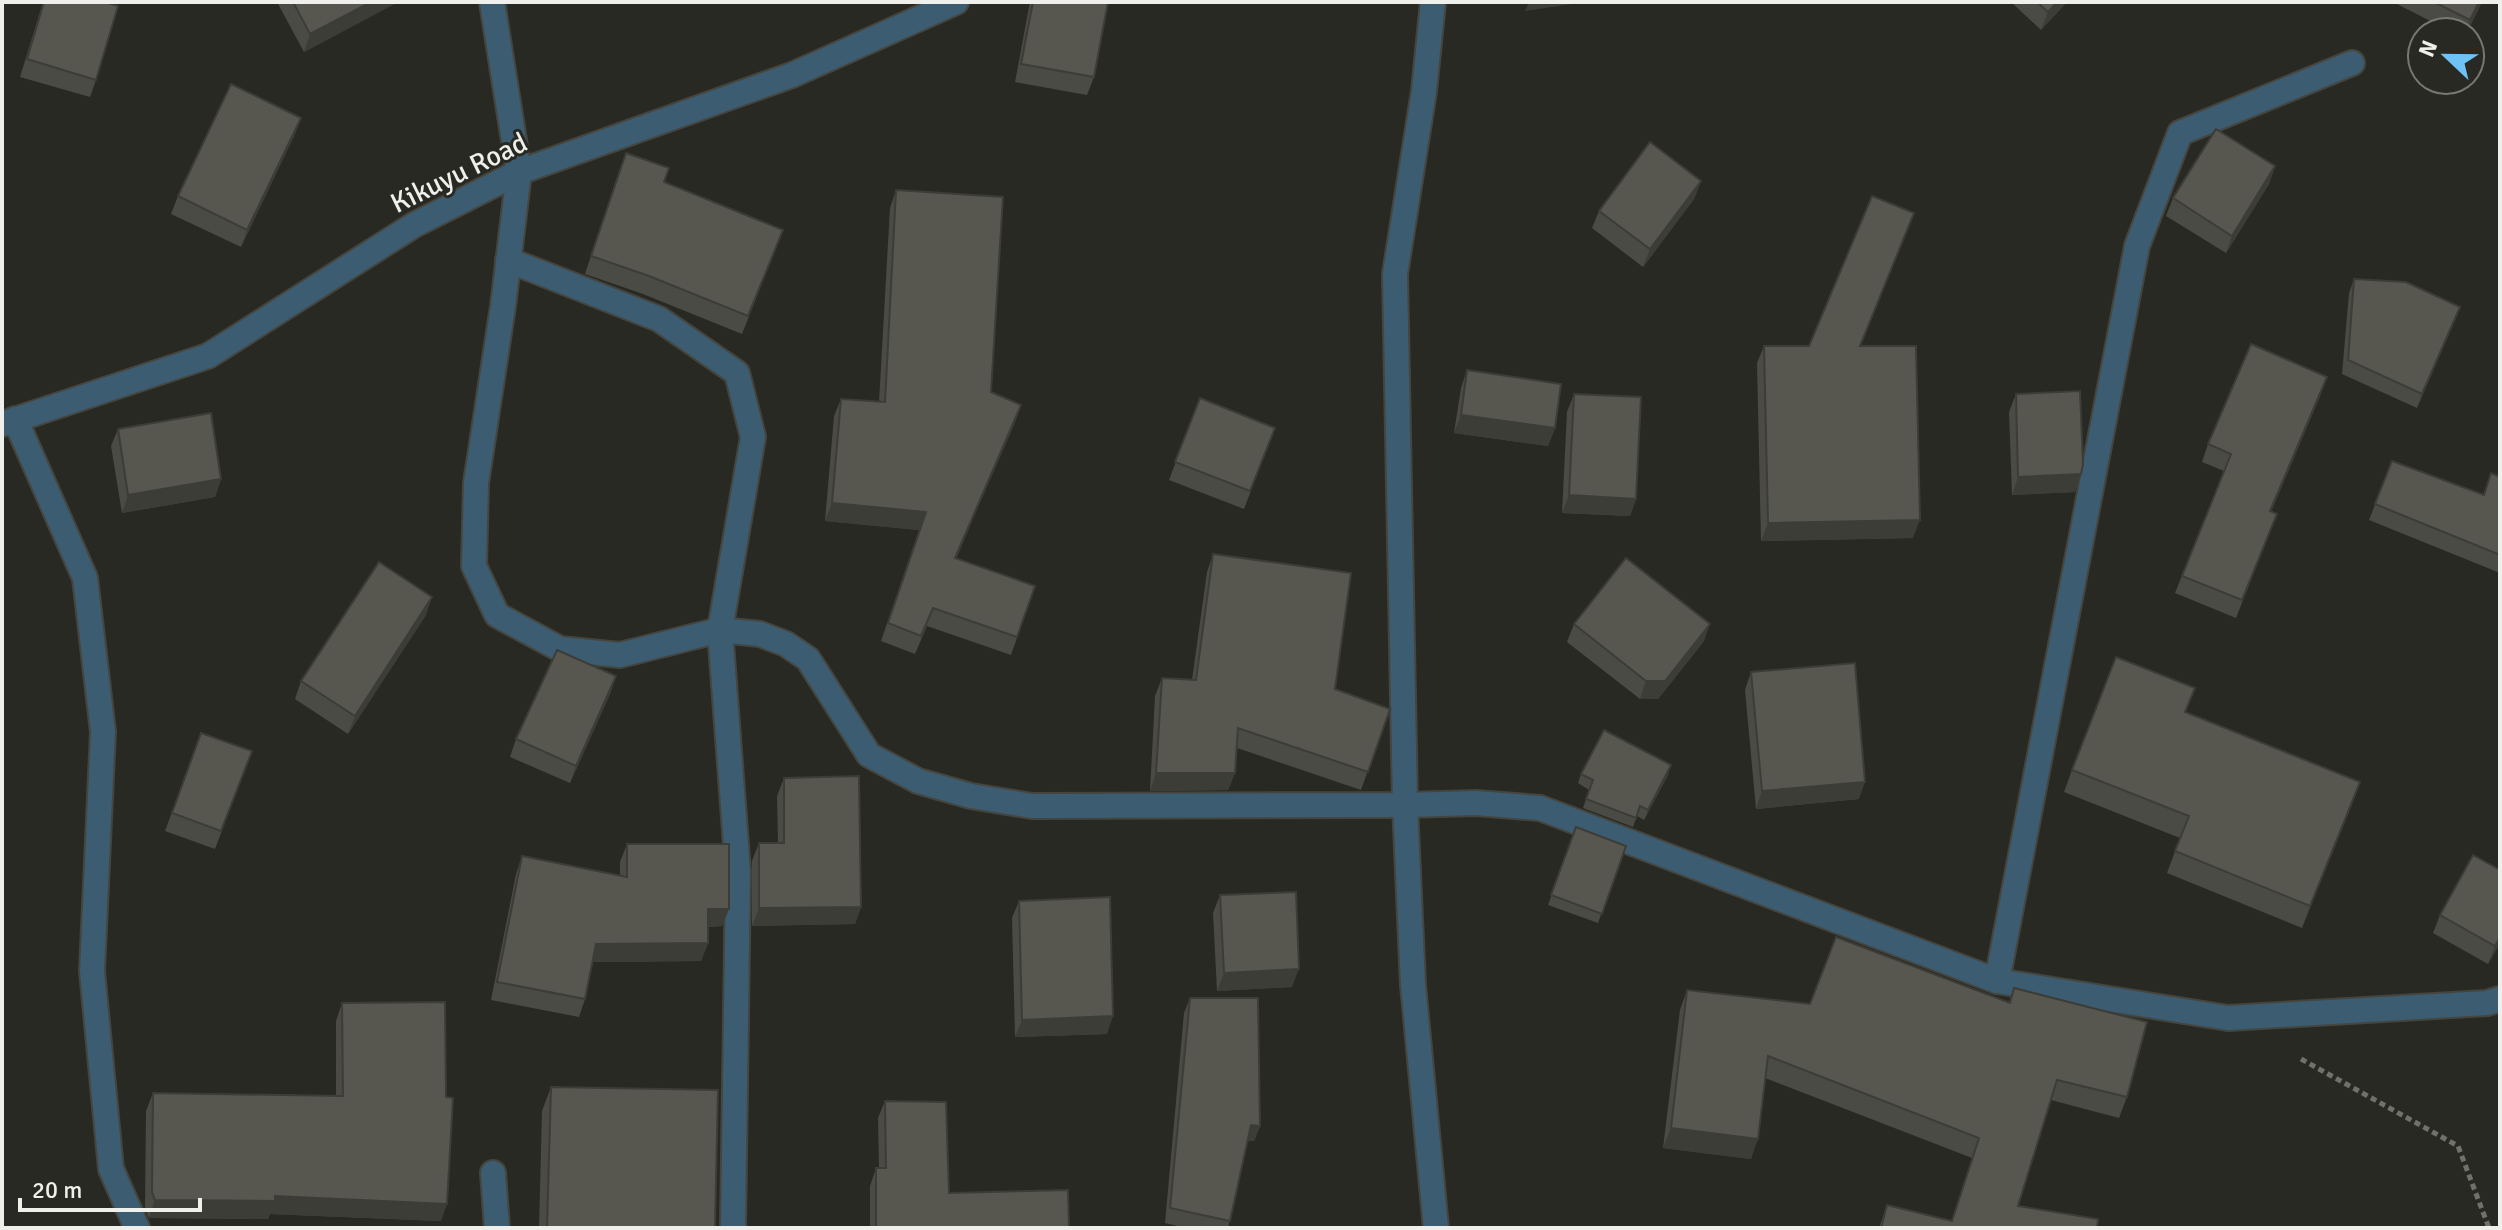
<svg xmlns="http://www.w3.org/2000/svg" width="2502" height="1230" viewBox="0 0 2502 1230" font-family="Signika,sans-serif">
<rect width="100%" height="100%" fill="#292923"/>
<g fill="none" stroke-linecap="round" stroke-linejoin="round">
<defs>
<polyline id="lane" points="493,1173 497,1228"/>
<g id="street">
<polyline points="492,2 519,172 503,306 476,483 474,566 497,615 560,649 620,655 720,630 760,634 786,644 808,659 869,755 918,781 971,796 1032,806 1405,805 1476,803 1540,808 1997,981 2228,1018 2487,1003 2500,999"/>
<polyline points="1433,2 1424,91 1395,274 1405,805 1413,985 1436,1228"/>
<polyline points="508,260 659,319 737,373 753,437 720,630 738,872 733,1228"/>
<polyline points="15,419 85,578 103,732 92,971 111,1169 137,1228"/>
<polyline points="2,424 208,356 414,225 519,172 792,75 956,2"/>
<polyline points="1997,981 2137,246 2180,133 2352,63"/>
</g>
</defs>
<use href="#lane" stroke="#45453f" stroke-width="28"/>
<use href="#street" stroke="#45453f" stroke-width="28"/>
<polyline stroke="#71716c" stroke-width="5" stroke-dasharray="6 4" stroke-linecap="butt" points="2301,1059 2458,1146 2489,1228"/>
<use href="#lane" stroke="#3c5d71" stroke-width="24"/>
<use href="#street" stroke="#3c5d71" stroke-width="24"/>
</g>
<g fill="#4b4b45">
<polygon points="43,2 105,2 96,80 90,97 20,77"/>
<polygon points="277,2 398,2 304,52"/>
<polygon points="1030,2 1108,2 1094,77 1087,95 1015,82"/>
<polygon points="2011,2 2067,2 2041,30"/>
<polygon points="2393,2 2482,2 2467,32 2452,32"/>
<polygon points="301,118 294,136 241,247 171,214 178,196"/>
<polygon points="2275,166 2269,184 2226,253 2166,216 2173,198"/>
<polygon points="619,171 776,248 742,334 643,294 585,274"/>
<polygon points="1701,181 1694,199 1643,267 1592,228 1599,211"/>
<polygon points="896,190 991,392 1021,405 956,559 1035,586 1011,655 927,626 915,654 881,641 919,530 825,521 834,416 841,399 879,402 890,208"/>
<polygon points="1914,213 1860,346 1913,538 1761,541 1757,363 1764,346 1809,346"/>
<polygon points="2354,279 2460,307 2417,408 2342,374 2349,293"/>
<polygon points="1467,370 1555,428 1548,446 1454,433 1461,388"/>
<polygon points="1574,394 1636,499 1630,516 1562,513 1567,412"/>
<polygon points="2016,394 2081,474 2075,492 2012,495 2009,412"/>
<polygon points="2321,394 2271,511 2277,514 2236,618 2175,593 2224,471 2202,462 2208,444"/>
<polygon points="1200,398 1275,428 1244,509 1169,480"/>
<polygon points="118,429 221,479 215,497 122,513 111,446"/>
<polygon points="2392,461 2483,495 2491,473 2500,477 2500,573 2369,520"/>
<polygon points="1213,554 1335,689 1390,709 1361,790 1237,748 1235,773 1228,790 1150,791 1155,696 1162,678 1192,680 1207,572"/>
<polygon points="426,615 348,734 295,699 301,681"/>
<polygon points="1574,624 1704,641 1658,699 1640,699 1567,642"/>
<polygon points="1751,672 1859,799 1756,809 1745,690"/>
<polygon points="616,676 610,694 570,783 510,757 516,739"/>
<polygon points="2186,712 2360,782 2302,928 2167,873 2180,838 2064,792 2072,770"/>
<polygon points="201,733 252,751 215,849 165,831"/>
<polygon points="1581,774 1668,775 1644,820 1637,816 1633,827 1583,808 1589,790 1578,783"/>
<polygon points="784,778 861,907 855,924 752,926 752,861 759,843 778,843 777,796"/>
<polygon points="1576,827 1626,846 1598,923 1548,905"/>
<polygon points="627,844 729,909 722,926 708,927 708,943 701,961 593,962 585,999 579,1017 491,1000 516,874 522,856 620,876 620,862"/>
<polygon points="2500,870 2500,943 2488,964 2433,933 2440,915"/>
<polygon points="1220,895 1292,987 1217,991 1213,913"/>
<polygon points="1019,901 1107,1034 1015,1037 1012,918"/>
<polygon points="2014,988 2127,1097 2119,1118 2051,1100 2018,1206 2097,1228 1879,1228 1887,1205 1952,1221 1972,1158 1765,1078 1751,1159 1663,1148 1680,1010 1687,990 1810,1004 2009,1002"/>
<polygon points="1190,998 1260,1126 1254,1141 1247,1141 1228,1228 1186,1228 1165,1223 1184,1013"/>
<polygon points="342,1003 441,1221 270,1214 268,1219 149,1218 145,1209 146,1111 153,1093 336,1096 336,1021"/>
<polygon points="551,1087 715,1228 539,1228 542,1111"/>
<polygon points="885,1101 949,1193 1069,1228 870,1228 870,1186 876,1168 879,1168 878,1118"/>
</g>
<g fill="#3d3d38">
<polygon points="371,2 398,2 304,52 310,34"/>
<polygon points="1529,2 1585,2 1525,11"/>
<polygon points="2057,2 2067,2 2041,30 2048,12"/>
<polygon points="2479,2 2482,2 2466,32 2470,20"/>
<polygon points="301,118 294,136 241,247 247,230"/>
<polygon points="2275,166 2269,184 2226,253 2232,236"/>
<polygon points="1701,181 1694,199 1643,267 1650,249"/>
<polygon points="2460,307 2455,321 2417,408 2422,394"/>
<polygon points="2327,377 2321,394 2264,529 2270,511"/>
<polygon points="1021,405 1015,423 948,576 955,558"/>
<polygon points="1461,415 1555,428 1548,446 1454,433"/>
<polygon points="2081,474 2075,492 2012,495 2018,477"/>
<polygon points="221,479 215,497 122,513 128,495"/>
<polygon points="1569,495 1636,499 1630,516 1562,513"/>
<polygon points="832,503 926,512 919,530 825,521"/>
<polygon points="1920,520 1913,538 1761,541 1768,523"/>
<polygon points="432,597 426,615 348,734 355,716"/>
<polygon points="1710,624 1704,641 1658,699 1640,699 1646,681"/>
<polygon points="616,676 610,694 570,783 576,766"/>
<polygon points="1671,765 1668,775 1644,820 1648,810"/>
<polygon points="1156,773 1235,773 1228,790 1150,791"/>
<polygon points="1865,782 1859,799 1756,809 1762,791"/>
<polygon points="2360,782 2352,805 2302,928 2310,906"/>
<polygon points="861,907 855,924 752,926 759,908"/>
<polygon points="708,909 729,909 722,926 701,927"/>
<polygon points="2500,937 2500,943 2488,964 2495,946"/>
<polygon points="708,943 701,961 590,962 596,944"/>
<polygon points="1299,969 1292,987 1217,991 1224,973"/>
<polygon points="1113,1016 1107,1034 1015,1037 1022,1020"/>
<polygon points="1251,1125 1260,1126 1254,1141 1245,1141"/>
<polygon points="1671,1128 1758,1139 1751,1159 1663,1148"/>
<polygon points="275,1196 447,1204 441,1221 270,1214 268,1219 149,1218 155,1200"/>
</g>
<g fill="#575750" stroke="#3d3d38" stroke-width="2">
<polygon points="44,2 105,2 118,6 96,80 27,59"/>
<polygon points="293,2 371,2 310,34"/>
<polygon points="1033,2 1108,2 1094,77 1021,64"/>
<polygon points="2037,2 2057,2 2048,12"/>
<polygon points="2434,2 2479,2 2470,20"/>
<polygon points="231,84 301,118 247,230 178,196"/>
<polygon points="2216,129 2275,166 2232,236 2173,198"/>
<polygon points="1650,142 1701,181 1650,249 1599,211"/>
<polygon points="626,153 669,168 664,182 783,230 748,316 649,276 591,256"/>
<polygon points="896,190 1003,197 991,392 1021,405 955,558 1035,586 1017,637 933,608 921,636 888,623 926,512 832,503 841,399 885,402"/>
<polygon points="1872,196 1914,213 1860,346 1916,346 1920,520 1768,523 1764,346 1809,346"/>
<polygon points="2354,279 2406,282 2460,307 2422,394 2348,360"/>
<polygon points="2251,344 2327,377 2270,511 2277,514 2242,600 2182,576 2231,454 2208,444"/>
<polygon points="1467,370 1561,384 1555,428 1461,415"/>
<polygon points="2080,391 2083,464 2081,474 2018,477 2016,394"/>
<polygon points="1574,394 1641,397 1636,499 1569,495"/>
<polygon points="1200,398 1275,428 1250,491 1175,462"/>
<polygon points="211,413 221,479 128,495 118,429"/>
<polygon points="2392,461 2484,495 2491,473 2500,477 2500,555 2375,504"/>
<polygon points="1213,554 1351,573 1335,689 1390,709 1368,772 1238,728 1235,773 1156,773 1162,678 1196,680"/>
<polygon points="1626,558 1710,624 1665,681 1646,681 1574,624"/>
<polygon points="379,562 432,597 355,716 301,681"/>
<polygon points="557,650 616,676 576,766 516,739"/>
<polygon points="2116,657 2195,688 2185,712 2360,782 2310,906 2175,851 2189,816 2072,770"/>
<polygon points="1855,663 1865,782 1762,791 1751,672"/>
<polygon points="1604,730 1671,765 1648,810 1640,806 1636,818 1586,799 1593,780 1581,774"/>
<polygon points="201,733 252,751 221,831 172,813"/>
<polygon points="859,776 861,907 759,908 759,843 784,843 784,778"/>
<polygon points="1576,827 1626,846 1602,914 1551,895"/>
<polygon points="627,844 729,844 729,909 708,909 708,943 596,944 585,999 497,982 522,856 627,877"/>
<polygon points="2473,855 2500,870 2500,937 2495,946 2440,915"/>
<polygon points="1296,892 1299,969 1224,973 1220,895"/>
<polygon points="1110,897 1113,1016 1022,1020 1019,901"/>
<polygon points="1836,937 2010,1003 2014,988 2147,1022 2127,1097 2057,1080 2018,1206 2098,1219 2097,1228 1881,1228 1887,1205 1952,1221 1979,1138 1768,1056 1758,1139 1671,1128 1687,990 1810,1004"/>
<polygon points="1190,998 1258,998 1260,1126 1251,1125 1230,1221 1170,1208"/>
<polygon points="445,1002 446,1097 453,1098 447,1204 275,1196 275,1201 155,1200 152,1192 153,1093 343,1096 342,1003"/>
<polygon points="551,1087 718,1090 715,1228 547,1228"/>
<polygon points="885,1101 946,1102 949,1193 1068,1190 1069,1228 876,1228 876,1168 886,1168"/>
</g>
<g text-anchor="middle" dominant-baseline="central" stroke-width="6" stroke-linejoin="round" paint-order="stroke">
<g font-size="28" fill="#efefeb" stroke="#292923">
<text transform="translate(459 173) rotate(-26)">Kikuyu Road</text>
</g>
</g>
<rect width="2502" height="1230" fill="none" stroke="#efefeb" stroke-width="8"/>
<g transform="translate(2446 56) rotate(292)"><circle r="38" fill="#292923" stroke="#787873" stroke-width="2"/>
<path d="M0-6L14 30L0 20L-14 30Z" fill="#6fc2f4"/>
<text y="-12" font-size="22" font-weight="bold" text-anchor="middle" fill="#efefeb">N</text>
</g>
<path d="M20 1198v12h180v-12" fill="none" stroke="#efefeb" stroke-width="4"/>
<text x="32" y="1198" font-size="24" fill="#efefeb" stroke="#292923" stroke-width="6" paint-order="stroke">20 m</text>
</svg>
